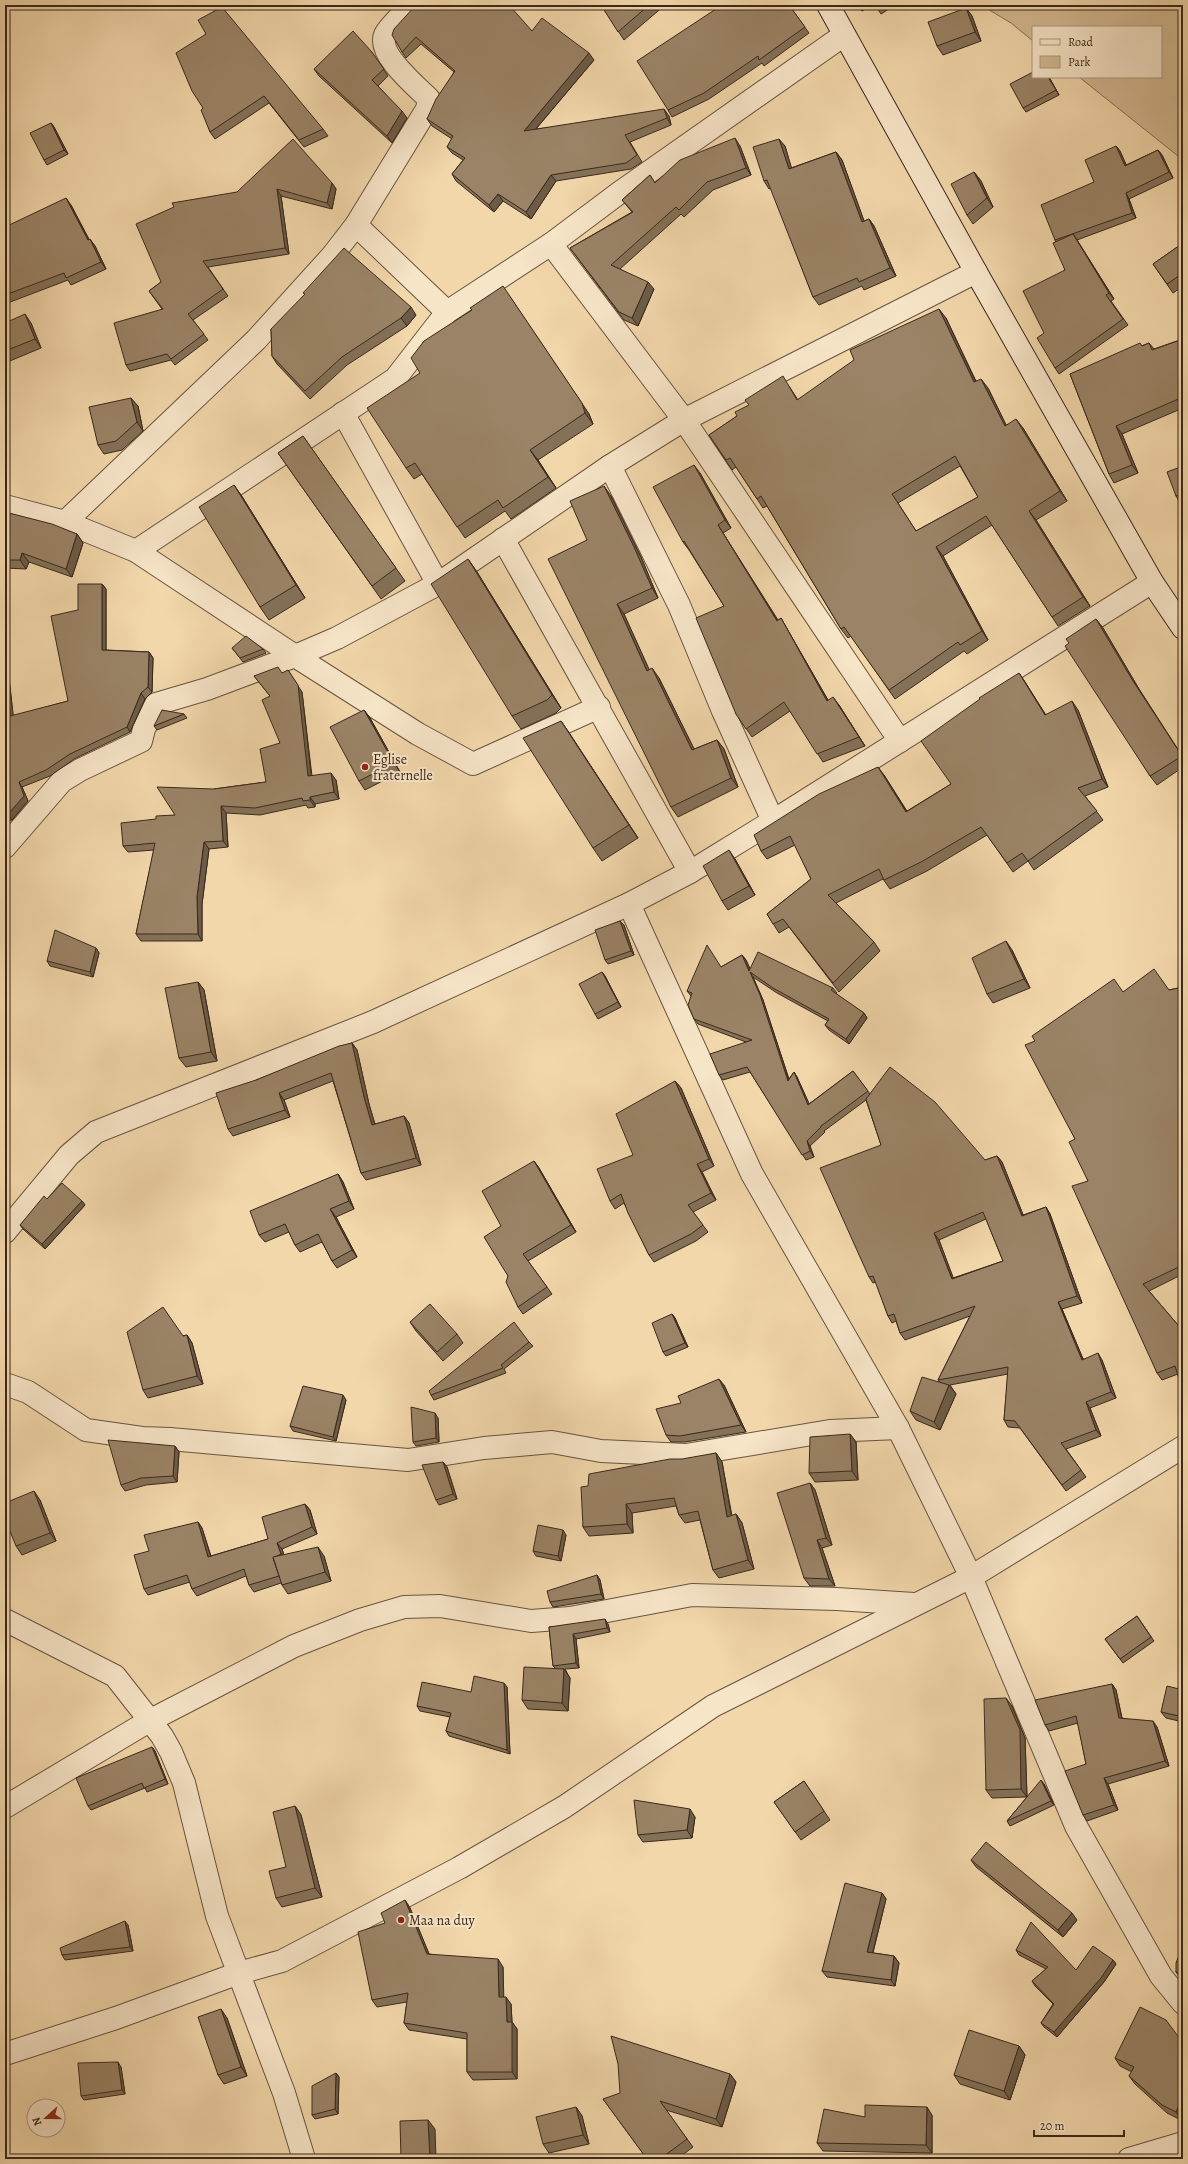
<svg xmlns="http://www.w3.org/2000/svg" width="1188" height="2164" viewBox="0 0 1188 2164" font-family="Alegreya,serif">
<rect width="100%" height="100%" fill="#f2d7aa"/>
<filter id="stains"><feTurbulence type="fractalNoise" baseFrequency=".005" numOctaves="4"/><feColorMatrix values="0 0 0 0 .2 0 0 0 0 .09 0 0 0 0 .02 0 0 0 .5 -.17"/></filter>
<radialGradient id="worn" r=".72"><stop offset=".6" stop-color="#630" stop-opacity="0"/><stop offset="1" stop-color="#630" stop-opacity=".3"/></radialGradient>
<polygon fill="#d3b992" stroke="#867057" points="981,5 1183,5 1183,160 1079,77 1161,77 1161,27 1033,27 1033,41 1011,23"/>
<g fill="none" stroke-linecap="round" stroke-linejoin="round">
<defs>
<g id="minor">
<polyline points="356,225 447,312"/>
<polyline points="551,244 684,420 900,741"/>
<polyline points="343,413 438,584"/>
<polyline points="610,466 679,605 723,711 773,821"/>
<polyline points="5,506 65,522 136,551 295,656 337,638 438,584 610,466 684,420 976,272"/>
<path d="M 65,522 L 256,340 L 332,256 L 356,225 L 427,109 L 429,99 C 416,86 377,54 385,35 C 388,27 405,13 411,5"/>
<polyline points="503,539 690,872"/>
<polyline points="136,551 395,379 447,312 551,244 619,193 844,35"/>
<polyline points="5,847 62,781 80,770 141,741 144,729 156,704 207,689 295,656 418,734 473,764 599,707"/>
<polyline points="629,904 752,1174 898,1428 971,1577 1076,1826 1161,1976 1183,2003"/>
<polyline points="5,1232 69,1155 96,1132 373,1022 629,904 690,872 773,821 1152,582"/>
<polyline points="5,1384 28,1392 86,1430 142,1438 170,1439 408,1460 484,1448 552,1442 601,1451 686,1455 830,1431 898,1428"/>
<polyline points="5,1620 115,1676 162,1736 171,1752 184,1783 217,1916 284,2093 304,2159"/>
<polyline points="5,1807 149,1721 294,1646 360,1620 404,1607 440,1606 531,1621 570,1618 692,1595 837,1599 914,1604"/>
<polyline points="5,2054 116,2018 239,1973 282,1961 459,1868 564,1807 713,1706 971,1577 1183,1447"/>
<polyline points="1129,2159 1183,2143"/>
</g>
<polyline id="secondary" points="828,5 976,272 1152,582 1183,628"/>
</defs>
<use href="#minor" stroke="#685440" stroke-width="24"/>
<use href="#secondary" stroke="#3a281c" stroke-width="24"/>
<use href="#minor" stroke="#f7e5c8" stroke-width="22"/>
<use href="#secondary" stroke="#f7e5c8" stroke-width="22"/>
</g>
<g fill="#847158" stroke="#3a281c" fill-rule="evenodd">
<polygon points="601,5 665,5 624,40"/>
<polygon points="789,5 809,33 764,66 762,63 709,99 672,117 668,110"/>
<polygon points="858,5 873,5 862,11"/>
<polygon points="875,5 895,5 881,14"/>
<polygon points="416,6 532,31 594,60 536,129 669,116 671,125 630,142 642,162 631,169 556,181 531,219 503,201 494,212 456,181 452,174 463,160 452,153 447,147 452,139 432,126 427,119 454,72 421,44 406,58 402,52"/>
<polygon points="966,8 972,16 981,41 943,55 937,46"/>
<polygon points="206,34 323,129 328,136 304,147 269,103 215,139 210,132 203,108"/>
<polygon points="371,51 388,76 378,86 407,118 392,143 319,76 314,69"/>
<polygon points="1049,77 1059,95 1026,112 1023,108"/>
<polygon points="51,123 54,127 68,154 47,165 44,160"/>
<polygon points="740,146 751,175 713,190 684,217 681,214 620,269 654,289 638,326 624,320 570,248 632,212 622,200 650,175 655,183"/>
<polygon points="785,146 791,168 836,152 842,160 864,221 869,219 874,226 896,276 864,290 862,286 819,305 813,297 771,188 769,189 764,181"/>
<polygon points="1116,146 1120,151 1126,165 1158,150 1162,155 1173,178 1129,199 1136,218 1077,240 1114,299 1111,301 1128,325 1059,374 1055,368 1065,270 1055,240 1094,182"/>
<polygon points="974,172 981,181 993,207 973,224 967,215"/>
<polygon points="332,183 336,189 332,209 281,196 289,254 208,267 228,296 193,320 208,340 175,365 171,360 130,371 126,365 162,309 149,291 161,282 237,192"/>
<polygon points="71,205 89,239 95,246 106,269 71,285 68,280 5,304 5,227"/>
<polygon points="1183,243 1183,286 1173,293 1153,264"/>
<polygon points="510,297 589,414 593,424 538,460 556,488 511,519 505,511 465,538 422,474 414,479 406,468 420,373"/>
<polygon points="416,315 407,326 347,365 310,399 277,364 272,356 271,329"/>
<path d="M 946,318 L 976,381 L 988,388 L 1006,425 L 1023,428 L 1067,501 L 1036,520 L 1090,606 L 1058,626 L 992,525 L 943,556 L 988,640 L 967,654 L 964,651 L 895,699 L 851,636 L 848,638 L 841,629 L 767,506 L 763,508 L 736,467 L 732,470 L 709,435 L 737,416 L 749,405 L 789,386 L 798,400 ZM 960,466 L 978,497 L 916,531 L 898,503 Z"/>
<polygon points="5,323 31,323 41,348 5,363"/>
<polygon points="1183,339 1183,408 1122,434 1138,473 1114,483 1109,474 1070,374 1149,343 1154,349"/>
<polygon points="138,406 143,431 122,450 104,454 98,445"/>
<polygon points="303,436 405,581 381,599 278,453"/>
<polygon points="1183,466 1183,499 1179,501 1176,496"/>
<polygon points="700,473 731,528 723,533 778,620 781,618 786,627 828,700 839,705 865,746 823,762 790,711 752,737 736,714 724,606 689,550 683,542"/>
<polygon points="234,485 243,498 305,598 269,620 260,607"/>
<polygon points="611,496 641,557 658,598 624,614 649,670 659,678 694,749 717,740 724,749 738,787 678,817 671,807 587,540"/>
<polygon points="5,512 77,534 83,543 72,577 29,562 26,569 5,568"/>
<polygon points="468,559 477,572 561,708 556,713 521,729 512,716"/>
<polygon points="102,584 106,589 106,650 149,652 153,658 152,692 145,699 130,732 74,759 50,776 22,787 28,801 12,820 5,822 5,673 9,678 13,716 68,701 78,610"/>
<polygon points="1096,619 1103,628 1139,689 1183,757 1183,767 1157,785 1150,776 1069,643"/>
<polygon points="232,648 263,649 266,653 243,662"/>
<polygon points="282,673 302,692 312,776 336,780 339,799 315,804 315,807 308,808 306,805 260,815 226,813 228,847 209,849 202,904 202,941 141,941 136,934 154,850 128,852 123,846 156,819 175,815 214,789 266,782 280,743 270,696 254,676"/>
<polygon points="1019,673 1025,682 1046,715 1078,710 1108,787 1085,796 1103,820 1034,870 1028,861 1013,872 987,835 927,871 890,889 883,879 836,903 874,942 880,951 839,992 789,927 779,933 767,914 811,879 795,845 767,859 761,851 884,775 907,811 951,784"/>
<polygon points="364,710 370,718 400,772 365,790 359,781"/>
<polygon points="184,714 187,718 157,730 154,726"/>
<polygon points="561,721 638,838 602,861 593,848"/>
<polygon points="735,859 755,895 728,910 722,901"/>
<polygon points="620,921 624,925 634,955 608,964 605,960"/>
<polygon points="96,948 99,953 93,977 50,966 47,961"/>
<polygon points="1012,950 1030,988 993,1003 987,994"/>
<path d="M 742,955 L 746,960 L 750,969 L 833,988 L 837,993 L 836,994 L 864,1013 L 867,1018 L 849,1044 L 829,1030 L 825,1025 L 828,1021 L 777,993 L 753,977 L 763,1000 L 789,1079 L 794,1072 L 797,1077 L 809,1104 L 853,1071 L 870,1094 L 985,1160 L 997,1156 L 1002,1162 L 1023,1215 L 1046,1207 L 1050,1214 L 1082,1303 L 1062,1309 L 1083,1359 L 1102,1360 L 1116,1398 L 1090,1408 L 1101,1436 L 1066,1449 L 1086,1477 L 1066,1491 L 1020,1428 L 1008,1427 L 1004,1420 L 1008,1374 L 950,1385 L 956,1394 L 940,1430 L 916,1420 L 910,1411 L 939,1382 L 938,1380 L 970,1316 L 905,1340 L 900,1333 L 896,1321 L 892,1323 L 888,1316 L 876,1282 L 873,1283 L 869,1277 L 881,1145 L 866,1100 L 824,1131 L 825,1132 L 810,1146 L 814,1157 L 806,1160 L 750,1072 L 723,1080 L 719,1075 L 746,1042 L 698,1024 L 694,1019 L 691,996 L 687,991 L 721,967 ZM 986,1219 L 1003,1261 L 953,1278 L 939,1240 Z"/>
<polygon points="602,972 605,976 621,1007 598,1019 595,1014"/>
<polygon points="198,982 204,990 217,1061 186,1067 179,1058"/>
<polygon points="1183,987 1183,1274 1149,1291 1183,1331 1183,1386 1180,1382 1178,1374 1162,1380 1157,1373 1088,1181 1075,1139 1035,1041 1123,992 1169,990"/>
<polygon points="352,1043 357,1050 369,1104 375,1124 404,1116 409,1123 421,1165 366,1180 361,1173 333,1081 284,1100 290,1117 233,1136 228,1129 256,1080"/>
<polygon points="675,1081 681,1088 714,1166 702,1172 716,1200 693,1212 708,1232 696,1241 654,1262 649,1255 624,1203 615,1209 610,1201 633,1155"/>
<polygon points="534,1161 539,1168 576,1232 528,1261 552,1294 523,1314 518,1307 508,1276 501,1226"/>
<polygon points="338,1174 343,1182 354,1209 336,1217 357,1257 337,1268 332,1261 322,1242 300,1252 295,1245 289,1232 265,1242 259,1235"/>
<polygon points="47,1199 82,1201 85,1205 45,1249 23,1229 20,1225"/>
<polygon points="672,1314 675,1318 688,1347 666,1356 663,1352"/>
<polygon points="410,1322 457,1334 463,1343 443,1361 416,1331"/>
<polygon points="187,1335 192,1343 203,1384 148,1398 143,1390 183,1336"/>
<polygon points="529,1342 533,1346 504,1369 506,1373 434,1400 431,1395"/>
<polygon points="724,1385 746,1432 685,1442 671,1442 666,1435 681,1403"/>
<polygon points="346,1400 336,1441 293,1431 290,1426"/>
<polygon points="438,1418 439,1442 416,1446 413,1442"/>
<polygon points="850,1434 856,1442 858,1480 815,1482 809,1473"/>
<polygon points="175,1446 179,1452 177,1482 146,1485 125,1491 121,1485"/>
<polygon points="716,1453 722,1462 732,1516 736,1514 742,1523 754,1569 719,1578 713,1570 700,1520 685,1523 679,1515 676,1506 632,1513 633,1533 589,1536 583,1527 588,1486"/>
<polygon points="443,1462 447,1467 457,1499 439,1505 436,1500"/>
<polygon points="810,1483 815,1490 832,1545 822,1548 835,1586 810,1586 804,1578"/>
<polygon points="40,1500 56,1541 22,1555 16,1546"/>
<polygon points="305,1504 310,1510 317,1534 282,1549 284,1555 324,1556 331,1581 288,1594 282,1585 281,1583 254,1592 249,1585 246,1576 197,1596 192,1589 190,1582 148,1595 144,1589 149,1551 198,1522 202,1528 211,1556 268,1539"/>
<polygon points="566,1535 561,1561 536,1556 533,1551"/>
<polygon points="597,1575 600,1580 604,1599 553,1607 550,1602"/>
<polygon points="1137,1616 1154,1641 1123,1663 1105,1639"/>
<polygon points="608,1624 610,1632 576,1639 579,1668 565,1669 570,1678 568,1711 528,1709 522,1700 555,1668 553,1666 549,1627"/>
<polygon points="1112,1684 1116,1690 1122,1718 1157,1727 1169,1766 1108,1784 1118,1810 1087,1821 1083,1815 1086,1764 1078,1723 1049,1731 1045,1725"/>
<polygon points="507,1687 510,1754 449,1736 446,1731 450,1717 420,1711 417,1706 471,1692"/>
<polygon points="1183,1690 1183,1722 1166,1718 1161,1712"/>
<polygon points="1012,1706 1025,1738 1027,1797 1044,1784 1054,1805 1010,1826 1007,1821 1027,1797 992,1798 986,1790"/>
<polygon points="152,1747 155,1751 168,1784 147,1792 145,1788 91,1810 88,1806"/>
<polygon points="804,1781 830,1820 801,1840 774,1802"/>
<polygon points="295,1806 301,1815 322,1897 282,1907 276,1898 286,1867"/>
<polygon points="695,1817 692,1838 643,1842 638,1835"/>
<polygon points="971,1860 1077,1920 1063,1937 976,1867"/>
<polygon points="882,1893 886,1899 873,1953 894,1956 899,1963 895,1986 827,1977 822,1971"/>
<polygon points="405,1900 410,1908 429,1954 503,1967 503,1997 511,2004 512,2022 517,2029 517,2079 473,2080 467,2072 467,2039 409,2030 404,2023 407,2002 377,2007 372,2000 385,1923"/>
<polygon points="128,1925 133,1951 65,1960 62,1955"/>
<polygon points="1183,1945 1183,1980 1181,1979 1176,1972"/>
<polygon points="1016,1950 1076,1970 1113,1960 1116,1964 1104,1982 1057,2037 1044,2027 1041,2023 1053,2004 1035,1986 1032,1981 1046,1969 1019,1955"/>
<polygon points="227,2018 247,2076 224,2084 218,2075"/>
<polygon points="1183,2043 1183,2116 1181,2120 1167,2113 1135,2084 1129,2076 1132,2072 1120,2066 1115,2058"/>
<polygon points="1019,2046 1025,2055 1010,2100 960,2084 954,2075"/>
<polygon points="121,2067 125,2094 84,2100 81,2096"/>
<polygon points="336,2073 339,2077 338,2114 315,2119 312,2115"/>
<polygon points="730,2074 736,2082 722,2127 666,2110 693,2147 677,2159 647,2159 603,2099"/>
<polygon points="576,2107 582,2116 589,2144 549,2153 543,2144"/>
<polygon points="932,2115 932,2153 823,2151 817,2143"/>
</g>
<g fill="#6c5c47" stroke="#3a281c">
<polygon points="966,8 972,16 981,41 975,32"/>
<polygon points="589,53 594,60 528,138 524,131"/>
<polygon points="1048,77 1049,77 1059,95 1056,90"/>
<polygon points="664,109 669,116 671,125 667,118"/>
<polygon points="402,111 407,118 392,143 387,136"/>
<polygon points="51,123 54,127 68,154 64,150"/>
<polygon points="735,138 740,146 751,175 746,168"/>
<polygon points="779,139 785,146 794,176 789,169"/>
<polygon points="1116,146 1120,151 1129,171 1125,166"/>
<polygon points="1158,150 1162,155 1173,178 1169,172"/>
<polygon points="836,152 842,160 867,229 862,222"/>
<polygon points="974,172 981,181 993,207 987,198"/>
<polygon points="551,175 556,181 531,219 526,212"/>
<polygon points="332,183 336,189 332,209 327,203"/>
<polygon points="277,189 281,196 289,254 285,248"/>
<polygon points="1126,193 1129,199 1136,218 1132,213"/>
<polygon points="498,194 503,201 494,212 489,205"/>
<polygon points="66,198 71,205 92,247 88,240"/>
<polygon points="869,219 874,226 896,276 890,268"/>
<polygon points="1073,234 1077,240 1114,299 1109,293"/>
<polygon points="90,239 95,246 106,269 101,262"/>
<polygon points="648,282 654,289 638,326 632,318"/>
<polygon points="510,297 589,414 593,424 585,413"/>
<polygon points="411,307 416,315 407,326 401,318"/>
<polygon points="939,309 946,318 980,391 974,382"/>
<polygon points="25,314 31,323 41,348 35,339"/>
<polygon points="981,379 988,388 1011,435 1005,426"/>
<polygon points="131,398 138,406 143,431 137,422"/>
<polygon points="1016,419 1023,428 1067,501 1060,491"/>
<polygon points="1116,426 1122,434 1138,473 1132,465"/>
<polygon points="530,450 538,460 556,488 548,477"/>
<polygon points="694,465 700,473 731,528 725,520"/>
<polygon points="234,485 243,498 305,598 296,585"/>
<polygon points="604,486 611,496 641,557 658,598 652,588"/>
<polygon points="1029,511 1036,520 1090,606 1083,597"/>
<polygon points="718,525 783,629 777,621"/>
<polygon points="77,534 83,543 72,577 66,569"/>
<polygon points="936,547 943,556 988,640 982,631"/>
<polygon points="22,553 29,562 26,569 20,560"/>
<polygon points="468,559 477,572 561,708 552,695"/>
<polygon points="102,584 106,589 106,655 102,650"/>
<polygon points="617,604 624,614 654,680 647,671"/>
<polygon points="781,618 786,627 833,709 827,701"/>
<polygon points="1096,619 1103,628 1139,689 1183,758 1133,681"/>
<polygon points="149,652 153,658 152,692 148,687"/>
<polygon points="652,668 659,678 699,759 692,750"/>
<polygon points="288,670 302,692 312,783 308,776"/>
<polygon points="6,673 9,678 14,722 10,716"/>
<polygon points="1019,673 1025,682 1051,724 1045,715"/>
<polygon points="141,693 145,699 130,732 127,727"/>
<polygon points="833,697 839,705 865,746 859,737"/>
<polygon points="1072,701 1078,710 1108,787 1102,779"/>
<polygon points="364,710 370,718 400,772 394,763"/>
<polygon points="561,721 570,734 638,838 629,825"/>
<polygon points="717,740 724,749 738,787 731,778"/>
<polygon points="878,767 884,775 912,820 906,812"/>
<polygon points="331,773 336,780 339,799 334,792"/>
<polygon points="19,782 22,787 28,801 12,820 8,814"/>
<polygon points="310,797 315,804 315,807 310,800"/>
<polygon points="221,806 226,813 228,847 223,841"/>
<polygon points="204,842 209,849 202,904 202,941 198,934 197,897"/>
<polygon points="729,850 735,859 755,895 749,886"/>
<polygon points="620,921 624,925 634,955 631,951"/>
<polygon points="1006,941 1012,950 1030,988 1024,979"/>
<polygon points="96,948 99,953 93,977 90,972"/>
<polygon points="742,955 746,960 752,973 750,972"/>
<polygon points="602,972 605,976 621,1007 618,1002"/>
<polygon points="750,972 753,977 763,1000 791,1086 788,1081"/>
<polygon points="198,982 204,990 217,1061 211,1052"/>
<polygon points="864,1013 867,1018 849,1044 846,1039"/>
<polygon points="352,1043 357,1050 369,1104 377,1132 372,1125 364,1097"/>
<polygon points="794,1072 797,1077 812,1110 808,1105"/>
<polygon points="1183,1078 1183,1089 1180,1082"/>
<polygon points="675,1081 681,1088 714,1166 709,1159"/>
<polygon points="279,1093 284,1100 290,1117 285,1110"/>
<polygon points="404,1116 409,1123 421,1165 416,1158"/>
<polygon points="807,1141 810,1146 814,1157 810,1151"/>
<polygon points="997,1156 1002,1162 1026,1222 1022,1216"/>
<polygon points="534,1161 539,1168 576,1232 571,1225"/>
<polygon points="697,1164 702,1172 716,1200 711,1193"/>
<polygon points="338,1174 343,1182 354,1209 349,1201"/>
<polygon points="82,1201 85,1205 45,1249 42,1244"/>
<polygon points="1046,1207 1050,1214 1082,1303 1077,1296"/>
<polygon points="330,1209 336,1217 357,1257 352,1250"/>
<polygon points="934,1233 939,1240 956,1285 952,1279"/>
<polygon points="1058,1302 1062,1309 1086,1366 1082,1360"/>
<polygon points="672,1314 675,1318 688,1347 685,1343"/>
<polygon points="187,1335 192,1343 203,1384 197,1376"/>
<polygon points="1098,1353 1102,1360 1116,1398 1111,1392"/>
<polygon points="719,1379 724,1385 746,1432 741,1425"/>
<polygon points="949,1385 956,1394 940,1430 934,1422"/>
<polygon points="343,1395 346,1400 336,1441 333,1437"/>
<polygon points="1086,1402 1090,1408 1101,1436 1096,1430"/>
<polygon points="435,1413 438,1418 439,1442 436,1438"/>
<polygon points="850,1434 856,1442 858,1480 852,1471"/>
<polygon points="175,1446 179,1452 177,1482 173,1476"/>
<polygon points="716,1453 722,1462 733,1525 727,1517"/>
<polygon points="443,1462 447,1467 457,1499 453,1494"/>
<polygon points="810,1483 815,1490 832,1545 826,1538"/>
<polygon points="34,1491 40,1500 56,1541 50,1533"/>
<polygon points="305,1504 310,1510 317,1534 312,1527"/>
<polygon points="626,1504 632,1513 633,1533 627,1524"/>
<polygon points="736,1514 742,1523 754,1569 748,1560"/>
<polygon points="198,1522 202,1528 213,1564 208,1557"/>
<polygon points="563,1530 566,1535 561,1561 558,1556"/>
<polygon points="817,1540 822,1548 835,1586 829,1579"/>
<polygon points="277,1543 282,1549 286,1561 281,1554"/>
<polygon points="318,1547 324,1556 331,1581 325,1572"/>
<polygon points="597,1575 600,1580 604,1599 601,1594"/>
<polygon points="605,1619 608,1624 610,1632 607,1628"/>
<polygon points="573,1634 576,1639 579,1668 576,1663"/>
<polygon points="564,1669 570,1678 568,1711 562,1703"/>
<polygon points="504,1683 507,1687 510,1754 507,1750"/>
<polygon points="1112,1684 1116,1690 1123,1724 1119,1718"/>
<polygon points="1006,1698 1012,1706 1025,1738 1027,1797 1021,1789"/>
<polygon points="1153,1721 1157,1727 1169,1766 1165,1761"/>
<polygon points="152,1747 155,1751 168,1784 165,1779"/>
<polygon points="1104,1778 1108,1784 1118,1810 1114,1805"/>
<polygon points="1041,1780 1044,1784 1054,1805 1051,1801"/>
<polygon points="295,1806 301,1815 322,1897 315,1888"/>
<polygon points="690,1809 695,1817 692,1838 687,1830"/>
<polygon points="882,1893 886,1899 871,1959 867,1952"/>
<polygon points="405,1900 410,1908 432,1961 427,1954"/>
<polygon points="1072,1913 1077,1920 1063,1937 1058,1930"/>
<polygon points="125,1921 128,1925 133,1951 130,1947"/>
<polygon points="894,1956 899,1963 895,1986 891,1980"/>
<polygon points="498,1959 503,1967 504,2004 499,1997"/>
<polygon points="1113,1960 1116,1964 1104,1982 1057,2037 1054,2032"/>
<polygon points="506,1997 511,2004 512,2022 517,2029 517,2079 512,2072 507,2022"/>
<polygon points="221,2009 227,2018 247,2076 241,2067"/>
<polygon points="1019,2046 1025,2055 1010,2100 1004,2091"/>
<polygon points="118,2062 121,2067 125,2094 122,2090"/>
<polygon points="336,2073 339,2077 338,2114 335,2109"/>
<polygon points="730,2074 736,2082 722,2127 716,2119"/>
<polygon points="1183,2097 1183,2116 1181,2120 1176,2112"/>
<polygon points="576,2107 582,2116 589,2144 583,2135"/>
<polygon points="927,2107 932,2115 932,2153 926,2145"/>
<polygon points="428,2120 435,2129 436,2159 430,2159"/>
</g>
<g fill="#9a8366" stroke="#3a281c" fill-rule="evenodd">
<polygon points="416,5 509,5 532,31 542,18 589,53 524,131 664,109 667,118 625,135 637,155 626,163 551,175 526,212 498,194 489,205 452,174 465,158 447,147 453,136 427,119 436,99 455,71 416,37 402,52 392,35 394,29"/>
<polygon points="601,5 649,5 618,32"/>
<polygon points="722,5 782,5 783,6 784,5 789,5 805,27 759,60 758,56 704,93 668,110 637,61"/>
<polygon points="222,7 323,129 299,140 264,96 210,132 201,110 203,108 192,91 176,53 206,34 198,20"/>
<polygon points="966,8 975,32 937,46 928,22"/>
<polygon points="353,31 371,51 384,69 372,80 402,111 387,136 314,69"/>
<polygon points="1033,72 1033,77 1048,77 1056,90 1023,108 1010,84"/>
<polygon points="51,123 64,150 44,160 30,133"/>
<polygon points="735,138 746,168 707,182 679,210 676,207 611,265 648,282 632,318 619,312 570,248 633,212 622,200 650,175 655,183 680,160"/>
<polygon points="293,139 332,183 327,203 277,189 285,248 203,261 223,289 188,314 204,334 171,359 167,354 126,365 114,323 163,309 149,291 161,282 136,224 174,207 172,203 237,192"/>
<polygon points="779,139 789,169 836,152 862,222 869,219 890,268 859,282 857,278 813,297 767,180 764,181 753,147"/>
<polygon points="1116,146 1125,166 1158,150 1169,172 1126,193 1132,213 1055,240 1041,205 1094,182 1085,160"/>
<polygon points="974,172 987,198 967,215 951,184"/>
<polygon points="66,198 88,240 90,239 101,262 66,278 64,273 5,295 5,227"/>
<polygon points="1073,234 1109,293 1106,295 1123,319 1055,368 1037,338 1044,333 1023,291 1065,270 1053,243"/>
<polygon points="1183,243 1183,273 1167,284 1153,264"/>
<polygon points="344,248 411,307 401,318 342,357 305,391 272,356 271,329 305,294 303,293"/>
<polygon points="503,286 582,403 585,413 530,450 548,477 503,508 498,500 457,527 415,463 406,468 367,408 420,373 411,358 424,341 472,310 470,308"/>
<path d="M 939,309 L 974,382 L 981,379 L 1005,426 L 1016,419 L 1060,491 L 1029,511 L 1083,597 L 1052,617 L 986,516 L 936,547 L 982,631 L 960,645 L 958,642 L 889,690 L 844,627 L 841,629 L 761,496 L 757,499 L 730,458 L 726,460 L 709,435 L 737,416 L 735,412 L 749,405 L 745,400 L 783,376 L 797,400 L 854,360 L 850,350 ZM 955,456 L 978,497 L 916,531 L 892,494 Z"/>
<polygon points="25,314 35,339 5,351 5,323"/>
<polygon points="1183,339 1183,397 1116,426 1132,465 1109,474 1070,374 1140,343 1142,346 1149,343 1152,350"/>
<polygon points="131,398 137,422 116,441 98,445 89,407"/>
<polygon points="303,436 396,568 372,586 278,453"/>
<polygon points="694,465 725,520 718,525 777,621 781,618 827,701 833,697 859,737 817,754 784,702 746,729 736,714 696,618 724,606 684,541 683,542 653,487"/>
<polygon points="1183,466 1183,494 1176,496 1167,472"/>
<polygon points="234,485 296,585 260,607 199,507"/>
<polygon points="604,486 634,547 652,588 617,604 647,671 652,668 692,750 717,740 731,778 671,807 548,559 587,540 570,501"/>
<polygon points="5,512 52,524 77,534 66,569 22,553 20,560 5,560"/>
<polygon points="468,559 552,695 547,700 512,716 431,584"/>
<polygon points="78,584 102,584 102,650 149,652 148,687 141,693 127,727 70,754 46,770 19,782 24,796 8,814 5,816 5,673 6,673 10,716 68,701 51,616 78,610"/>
<polygon points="1096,619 1133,681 1182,756 1150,776 1065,646 1069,643 1066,639"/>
<polygon points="246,636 263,649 240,658 232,648"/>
<polygon points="278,667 282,673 288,670 298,685 308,776 331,773 334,792 310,797 310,800 303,801 302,798 255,808 221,806 223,841 204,842 197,897 198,934 136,934 155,843 123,846 121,823 156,819 156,816 175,815 157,787 214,789 266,782 260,749 280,743 262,700 270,696 254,676"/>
<polygon points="1019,673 1045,715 1072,701 1102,779 1078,788 1097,811 1028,861 1022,853 1007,863 981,827 921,862 884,880 879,869 828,895 874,942 833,983 783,919 773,924 767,914 811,879 790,836 761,851 754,835 819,794 878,767 906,812 951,784 921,741 980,699 979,698"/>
<polygon points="162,710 184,714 154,726"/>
<polygon points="364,710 394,763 359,781 330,727"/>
<polygon points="561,721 629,825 593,848 523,738"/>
<polygon points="729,850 749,886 722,901 703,866"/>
<polygon points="620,921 631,951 605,960 595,930"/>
<polygon points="55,930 96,948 90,972 47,961"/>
<polygon points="1006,941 1024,979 987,994 972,958"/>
<polygon points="707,945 721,967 742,955 749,971 758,952 833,988 831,990 864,1013 846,1039 825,1025 829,1019 773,988 750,972 760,995 788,1081 794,1072 808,1105 853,1071 868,1091 821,1126 821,1127 807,1141 810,1151 802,1155 747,1067 719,1075 710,1054 752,1040 694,1019 688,1005 692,993 687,991"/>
<polygon points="1154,969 1169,990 1183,987 1183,1078 1180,1082 1183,1089 1183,1265 1143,1284 1183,1331 1183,1381 1180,1382 1175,1366 1157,1373 1072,1186 1088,1181 1069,1142 1075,1139 1025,1045 1035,1041 1032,1036 1114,979 1123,992"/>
<polygon points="602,972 618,1002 595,1014 579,984"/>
<polygon points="198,982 211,1052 179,1058 165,988"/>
<polygon points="352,1043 364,1097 372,1125 404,1116 416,1158 361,1173 331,1073 279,1093 285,1110 228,1129 216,1093 256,1080 339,1046"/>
<path d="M 890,1067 L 935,1102 L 985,1160 L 997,1156 L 1022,1216 L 1046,1207 L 1077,1296 L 1058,1302 L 1082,1360 L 1098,1353 L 1111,1392 L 1086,1402 L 1096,1430 L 1061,1443 L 1081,1470 L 1062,1485 L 1015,1421 L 1004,1420 L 1008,1367 L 938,1380 L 975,1306 L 900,1333 L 894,1314 L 888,1316 L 873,1276 L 869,1277 L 820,1168 L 881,1145 L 866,1099 ZM 983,1212 L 1003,1261 L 952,1279 L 934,1233 Z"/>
<polygon points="675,1081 709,1159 697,1164 711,1193 688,1205 703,1225 691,1234 649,1255 628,1213 621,1194 610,1201 597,1169 633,1155 616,1114"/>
<polygon points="534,1161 571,1225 523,1254 547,1287 518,1307 506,1282 508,1276 484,1237 501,1226 482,1191"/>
<polygon points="338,1174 349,1201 330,1209 352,1250 332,1261 318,1234 295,1245 285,1224 259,1235 250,1211"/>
<polygon points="62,1183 82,1201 42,1244 20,1225 44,1196 47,1199"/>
<polygon points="430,1304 457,1334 437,1352 410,1322"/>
<polygon points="163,1307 183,1336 187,1335 197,1376 143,1390 127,1332"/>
<polygon points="672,1314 685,1343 663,1352 652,1323"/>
<polygon points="514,1322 529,1342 501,1365 503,1368 431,1395 429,1391"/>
<polygon points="922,1377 949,1385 934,1422 910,1411"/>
<polygon points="719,1379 741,1425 680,1436 666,1435 656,1409 681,1403 678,1396"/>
<polygon points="303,1386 343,1395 333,1437 290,1426"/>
<polygon points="411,1407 435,1413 436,1438 413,1442"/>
<polygon points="850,1434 852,1471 809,1473 810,1437"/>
<polygon points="108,1440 175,1446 173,1476 141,1478 121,1485"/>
<polygon points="716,1453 727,1517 736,1514 748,1560 713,1570 698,1511 679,1515 674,1498 626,1504 627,1524 583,1527 581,1487 588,1486 589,1474 670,1459 682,1459"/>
<polygon points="443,1462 453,1494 436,1500 422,1465"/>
<polygon points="810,1483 826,1538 817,1540 829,1579 804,1578 777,1493"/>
<polygon points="34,1491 50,1533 16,1546 5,1519 5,1503"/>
<polygon points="305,1504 312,1527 277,1543 281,1554 273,1558 279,1576 249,1585 244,1569 192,1589 187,1575 144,1589 134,1555 149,1551 144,1535 198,1522 208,1557 268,1539 262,1517"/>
<polygon points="538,1525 563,1530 558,1556 533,1551"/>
<polygon points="318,1547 325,1572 282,1585 273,1557"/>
<polygon points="597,1575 601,1594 550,1602 547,1591"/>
<polygon points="1137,1616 1151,1637 1120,1659 1105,1639"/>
<polygon points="605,1619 607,1628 573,1634 576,1663 553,1666 549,1627"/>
<polygon points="524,1667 564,1669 562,1703 522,1700"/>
<polygon points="474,1676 504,1683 507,1750 446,1731 451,1713 417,1706 422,1682 471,1692"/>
<polygon points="1112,1684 1119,1718 1153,1721 1165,1761 1104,1778 1114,1805 1083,1815 1065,1771 1086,1764 1076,1716 1045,1725 1035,1700"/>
<polygon points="1167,1686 1183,1690 1183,1717 1161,1712"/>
<polygon points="1006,1698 1020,1730 1021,1789 986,1790 984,1699"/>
<polygon points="152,1747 165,1779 144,1788 142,1783 88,1806 76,1778"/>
<polygon points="1041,1780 1051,1801 1007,1821"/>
<polygon points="804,1781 824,1811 795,1832 774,1802"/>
<polygon points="634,1800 690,1809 687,1830 638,1835"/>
<polygon points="295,1806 315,1888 276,1898 269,1871 286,1867 273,1812"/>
<polygon points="1182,1834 1183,1834 1183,1880 1180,1880"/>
<polygon points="986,1842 1072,1913 1058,1930 971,1860"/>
<polygon points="845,1883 882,1893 867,1952 894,1956 891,1980 822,1971"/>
<polygon points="405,1900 427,1954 498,1959 499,1997 506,1997 507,2022 512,2022 512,2072 467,2072 467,2033 404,2023 408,1993 372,2000 358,1932 385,1923 381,1913"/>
<polygon points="125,1921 130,1947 62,1955 60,1948"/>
<polygon points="1031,1922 1076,1970 1093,1946 1113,1960 1101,1978 1054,2032 1041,2023 1054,2004 1032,1981 1048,1967 1016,1950"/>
<polygon points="1183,1945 1183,1975 1176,1972 1176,1963"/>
<polygon points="1140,2007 1166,2020 1183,2043 1183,2097 1176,2112 1162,2105 1129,2076 1134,2067 1115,2058"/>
<polygon points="221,2009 241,2067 218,2075 198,2017"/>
<polygon points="969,2030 1019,2046 1004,2091 954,2075"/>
<polygon points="611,2036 730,2074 716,2119 660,2101 687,2139 660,2159 647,2159 603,2099 620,2093 618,2064"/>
<polygon points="118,2062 122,2090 81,2096 78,2063"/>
<polygon points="336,2073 335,2109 312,2115 312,2086"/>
<polygon points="865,2105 927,2107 926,2145 817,2143 824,2109 865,2117"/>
<polygon points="576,2107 583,2135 543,2144 536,2117"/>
<polygon points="428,2120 430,2159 401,2159 400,2121"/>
</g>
<g fill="#8f2418" stroke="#f7e5c8" stroke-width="1.5">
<circle cx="365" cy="767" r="4"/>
<circle cx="401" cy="1920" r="4"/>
</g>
<g text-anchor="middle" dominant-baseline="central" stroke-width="4" stroke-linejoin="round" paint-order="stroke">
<g font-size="14" fill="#3a281c" stroke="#f7e5c8" text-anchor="start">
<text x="373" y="759">Eglise<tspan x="373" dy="16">fraternelle</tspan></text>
<text x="409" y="1920">Maa na duy</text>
</g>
</g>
<rect width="1188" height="2164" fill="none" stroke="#f2d7aa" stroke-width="20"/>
<rect x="6" y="6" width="1176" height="2152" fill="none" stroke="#3a281c" stroke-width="2"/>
<rect x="10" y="10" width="1168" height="2144" fill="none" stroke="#3a281c"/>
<rect x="1032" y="26" width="130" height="52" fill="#f7e5c8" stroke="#ab9983"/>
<rect x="1040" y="39" width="20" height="6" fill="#f7e5c8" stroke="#ab9983"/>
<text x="1068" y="46" font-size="12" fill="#3a281c">Road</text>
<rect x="1040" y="56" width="20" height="12" fill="#d3b992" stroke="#ab9983"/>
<text x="1068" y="66" font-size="12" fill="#3a281c">Park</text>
<g transform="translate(46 2118) rotate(249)"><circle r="19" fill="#f7e5c8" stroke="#ab9983"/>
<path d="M0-3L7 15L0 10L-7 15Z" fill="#8f2418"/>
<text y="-6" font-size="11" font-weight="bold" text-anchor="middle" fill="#3a281c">N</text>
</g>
<path d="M1034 2130v6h90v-6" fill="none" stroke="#3a281c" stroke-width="2"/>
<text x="1040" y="2130" font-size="12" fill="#3a281c" stroke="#f7e5c8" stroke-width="3" paint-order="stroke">20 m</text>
<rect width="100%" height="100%" filter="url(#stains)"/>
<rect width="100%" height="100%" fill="url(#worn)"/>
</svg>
